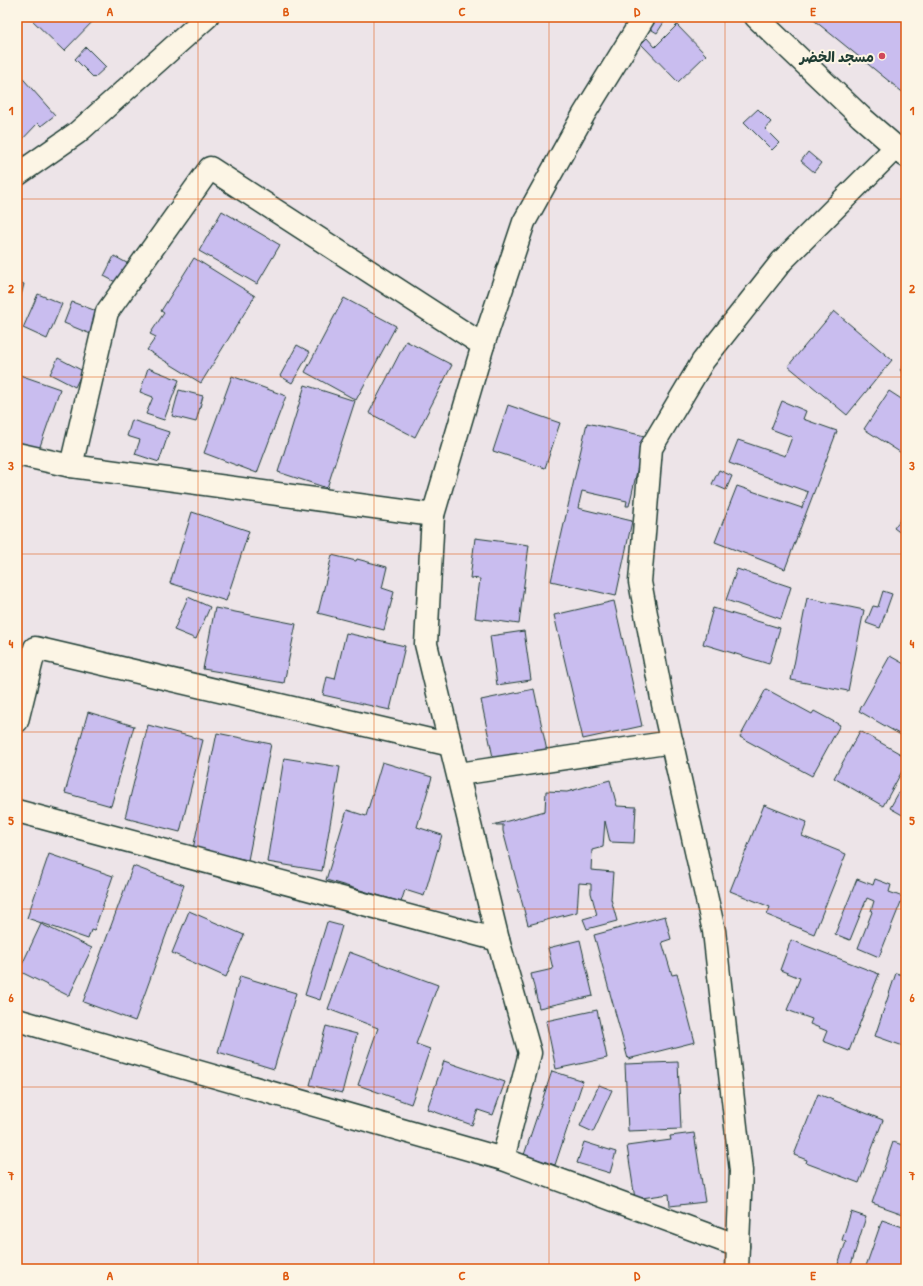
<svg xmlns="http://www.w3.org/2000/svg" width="923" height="1286" viewBox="0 0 923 1286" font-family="'Patrick Hand','Playpen Sans Arabic',sans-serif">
<rect width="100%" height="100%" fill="#ede4e8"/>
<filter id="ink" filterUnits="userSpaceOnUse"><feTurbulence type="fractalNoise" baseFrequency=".025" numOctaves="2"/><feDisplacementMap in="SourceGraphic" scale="8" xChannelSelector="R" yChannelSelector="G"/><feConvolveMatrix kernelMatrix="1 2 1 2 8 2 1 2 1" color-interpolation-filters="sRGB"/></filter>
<g filter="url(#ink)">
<g fill="#c9bdef" stroke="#1f3d34">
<polygon points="29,17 97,17 64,51"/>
<polygon points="653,17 666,19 657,33 647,27"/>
<polygon points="810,17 906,17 906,95"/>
<polygon points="677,25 706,55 678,82 641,44 647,38 655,47"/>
<polygon points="86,47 106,67 94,78 75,59"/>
<polygon points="17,72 55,115 41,126 38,123 17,145"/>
<polygon points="758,109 771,122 765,129 779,143 772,150 744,122"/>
<polygon points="808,152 821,163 814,172 801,161"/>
<polygon points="222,211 280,245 257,284 199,251"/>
<polygon points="114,256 134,267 123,286 104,276"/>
<polygon points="194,258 255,296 201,383 147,350 156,337 150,334 164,313 161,311"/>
<polygon points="17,282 24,284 17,311"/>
<polygon points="38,294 62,304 47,339 23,328"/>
<polygon points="344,298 396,326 356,400 305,372"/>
<polygon points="72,302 102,313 93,335 64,323"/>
<polygon points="834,311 892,360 847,415 788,366"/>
<polygon points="406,341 452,365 415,437 369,413"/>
<polygon points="297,345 310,352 292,383 280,376"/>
<polygon points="58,358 83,371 75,387 50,374"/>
<polygon points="906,363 906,376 900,370"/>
<polygon points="148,368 179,380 164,420 146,414 153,397 140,392"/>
<polygon points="17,374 60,389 37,455 17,448"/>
<polygon points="232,376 286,396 257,473 204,453"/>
<polygon points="305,385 355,401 327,488 278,472"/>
<polygon points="179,390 203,396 196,422 172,416"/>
<polygon points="889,391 906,402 906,456 864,429"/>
<polygon points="782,401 806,411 803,419 837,431 785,569 715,542 737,486 802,508 808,492 729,463 738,440 785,456 792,437 771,429"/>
<polygon points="508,405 560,423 545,468 493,451"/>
<polygon points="132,420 169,432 159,462 135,454 140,440 127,436"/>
<polygon points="587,423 645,436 629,506 626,506 627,501 582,491 578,508 632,521 616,596 551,581"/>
<polygon points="719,470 732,476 726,490 712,484"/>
<polygon points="192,512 249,531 226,601 170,583"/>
<polygon points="906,512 906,537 894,528"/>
<polygon points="475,538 529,545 519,624 475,618 480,579 470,578"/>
<polygon points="332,555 356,561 357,559 387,567 382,588 394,592 384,630 318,613"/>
<polygon points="737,569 791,587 781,619 726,600"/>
<polygon points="883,591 892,594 880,628 866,623 873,606 878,607"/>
<polygon points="188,597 210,607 196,639 174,630"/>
<polygon points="807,598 864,610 848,691 791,680"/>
<polygon points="614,601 642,726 583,739 554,615"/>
<polygon points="215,608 296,624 284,683 203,669"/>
<polygon points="713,608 780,628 769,664 703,644"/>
<polygon points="524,631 531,680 497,685 490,636"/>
<polygon points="346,633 405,646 390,710 323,695 327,677 335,679"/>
<polygon points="890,656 906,665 906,738 859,711"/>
<polygon points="534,689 548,756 495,767 481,700"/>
<polygon points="766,689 812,714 814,711 840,725 812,776 740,737"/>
<polygon points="88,712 134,726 111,806 65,793"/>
<polygon points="148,725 203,740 180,832 125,818"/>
<polygon points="860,731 906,757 906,764 883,806 834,778"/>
<polygon points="217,733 271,744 248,860 193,849"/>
<polygon points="284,758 340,767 322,871 267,862"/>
<polygon points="382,762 432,777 417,827 442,835 424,896 405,890 401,902 326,880 347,810 366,816"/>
<polygon points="610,780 617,806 636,807 634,843 610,842 605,821 603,847 592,850 591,870 613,872 611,899 617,921 587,929 583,919 597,915 591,893 591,884 579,883 577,912 528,925 503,831 503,825 493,825 545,811 546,791 567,792"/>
<polygon points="906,780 906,817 890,808"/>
<polygon points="764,805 807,822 802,836 846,854 814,934 767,915 770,907 730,891"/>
<polygon points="49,854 113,876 94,931 91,930 88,939 27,918"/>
<polygon points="133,866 184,885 135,1021 83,1002"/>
<polygon points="857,879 873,885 875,879 891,885 889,892 903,897 879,957 858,948 872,912 871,911 874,901 867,898 850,940 835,934"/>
<polygon points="189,911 244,935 226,977 172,953"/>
<polygon points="665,916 671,939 662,942 672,975 677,974 695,1042 628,1059 594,935"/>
<polygon points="327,922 342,926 320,1000 305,995"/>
<polygon points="41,924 92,948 69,996 19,971"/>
<polygon points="906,936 906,950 901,948"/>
<polygon points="580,940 593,996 539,1008 531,974 553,969 548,948"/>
<polygon points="791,940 879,974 849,1051 823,1041 827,1031 810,1024 812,1019 787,1010 800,978 780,970"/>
<polygon points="349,952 438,985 416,1044 430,1049 411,1104 358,1085 378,1028 328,1009"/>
<polygon points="896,973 906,976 906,1047 875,1036"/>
<polygon points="240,976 296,993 274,1069 218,1052"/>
<polygon points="597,1010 607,1058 556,1069 546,1021"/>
<polygon points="326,1026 357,1034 342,1093 310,1085"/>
<polygon points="444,1061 505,1082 493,1115 478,1110 472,1125 427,1109"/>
<polygon points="678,1062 681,1129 628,1131 625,1064"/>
<polygon points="552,1071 583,1081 555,1165 524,1155"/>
<polygon points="599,1085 612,1090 593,1132 580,1126"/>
<polygon points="818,1094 883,1120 859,1183 806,1163 807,1160 794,1155"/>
<polygon points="694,1133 705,1202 670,1206 669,1194 635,1199 627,1146 671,1140 670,1136"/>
<polygon points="584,1142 616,1152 610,1173 577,1163"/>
<polygon points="893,1142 906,1146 906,1215 872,1203"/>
<polygon points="851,1212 866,1217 850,1268 838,1264 846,1242 842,1240"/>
<polygon points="882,1220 906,1228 906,1269 865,1269"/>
</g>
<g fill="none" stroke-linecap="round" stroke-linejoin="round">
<defs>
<g id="minor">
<polyline points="756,17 861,117 906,156"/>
<polyline points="17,175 77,133 207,17"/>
<polyline points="483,345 524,222 584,114 644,17"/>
<polyline points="17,454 71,466 433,515"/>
<polyline points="71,466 107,312 210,168 483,345 433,515 426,644 498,940 530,1053 503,1159"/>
<polyline points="17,721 35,648 451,745"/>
<polyline points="459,774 672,742"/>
<polyline points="17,811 498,940"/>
<polyline points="17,1020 503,1159 738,1246"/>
<polyline points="737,1269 741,1171 714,931 663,704 640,582 651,448 703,361 782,261 896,147"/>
</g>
</defs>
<use href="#minor" stroke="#1f3d34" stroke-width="25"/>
<use href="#minor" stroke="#fcf5e5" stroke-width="22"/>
</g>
</g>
<path fill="none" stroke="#de580e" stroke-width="1" stroke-opacity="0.55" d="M 198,17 L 198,1269M 374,17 L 374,1269M 549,17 L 549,1269M 725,17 L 725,1269M 17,199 L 906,199M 17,377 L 906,377M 17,554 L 906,554M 17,732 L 906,732M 17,909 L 906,909M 17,1087 L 906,1087"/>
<circle fill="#d1495b" stroke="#fcf5e5" stroke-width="1.5" cx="882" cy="56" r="4"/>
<g text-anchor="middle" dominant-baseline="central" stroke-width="4" stroke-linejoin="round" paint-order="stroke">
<g font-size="14" font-weight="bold" fill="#1f3d34" stroke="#fcf5e5" text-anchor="end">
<text x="874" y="56">مسجد الخضر</text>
</g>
</g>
<rect width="923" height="1286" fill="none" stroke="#fcf5e5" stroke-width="44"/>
<rect x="22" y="22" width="879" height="1242" fill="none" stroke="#de580e" stroke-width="1.5"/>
<g font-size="13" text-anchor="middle" font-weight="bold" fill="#de580e">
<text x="110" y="16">A</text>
<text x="286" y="16">B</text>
<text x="462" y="16">C</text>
<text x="637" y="16">D</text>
<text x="813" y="16">E</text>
<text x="11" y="115">1</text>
<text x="912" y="115">1</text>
<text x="11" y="293">2</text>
<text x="912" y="293">2</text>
<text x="11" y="470">3</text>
<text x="912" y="470">3</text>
<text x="11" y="648">4</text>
<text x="912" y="648">4</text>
<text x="11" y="825">5</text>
<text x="912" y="825">5</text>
<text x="11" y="1002">6</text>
<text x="912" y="1002">6</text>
<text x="11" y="1180">7</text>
<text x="912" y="1180">7</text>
<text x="110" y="1280">A</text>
<text x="286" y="1280">B</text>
<text x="462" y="1280">C</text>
<text x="637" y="1280">D</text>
<text x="813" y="1280">E</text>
</g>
</svg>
